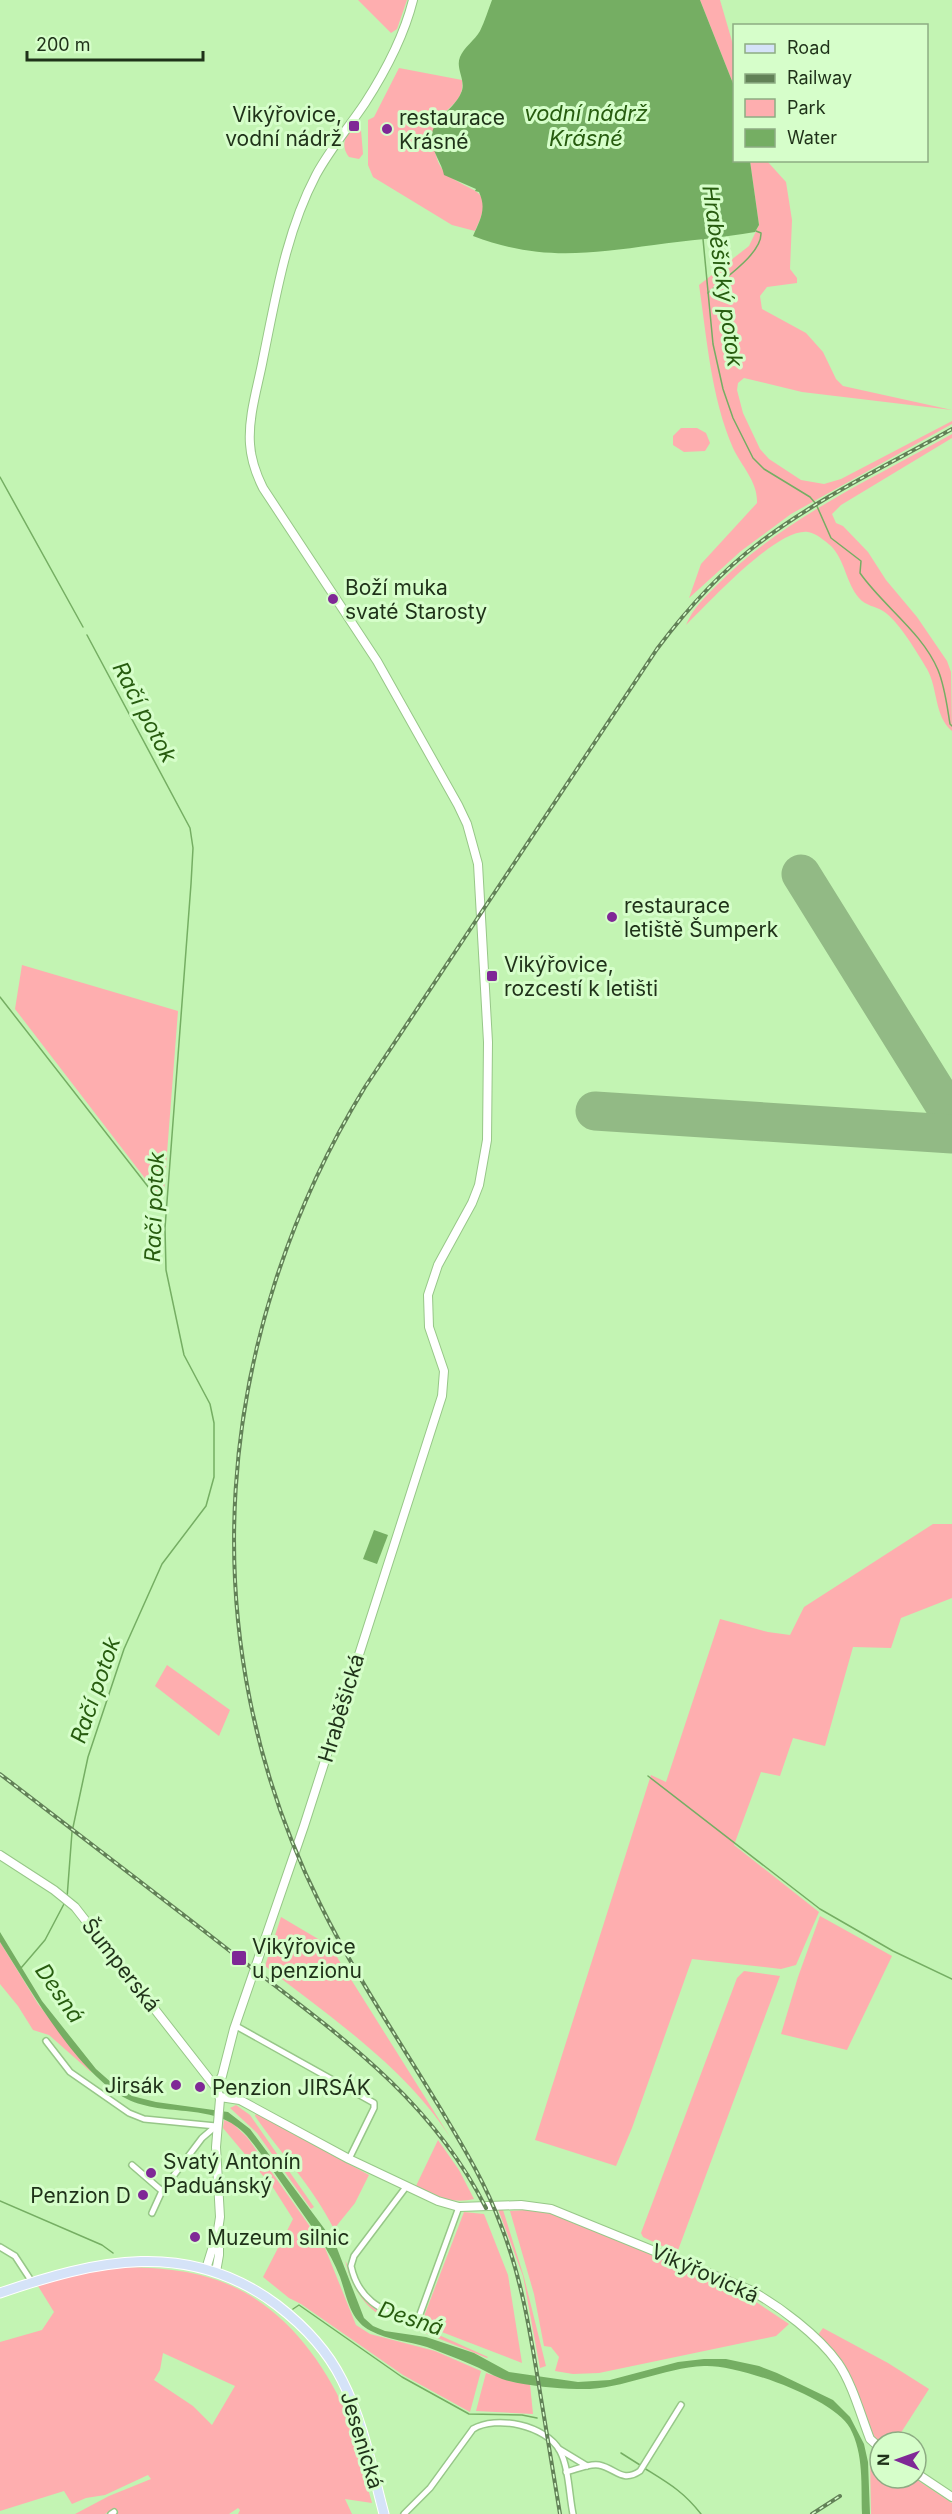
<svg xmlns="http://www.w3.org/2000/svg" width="952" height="2514" viewBox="0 0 952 2514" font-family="Inter,sans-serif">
<rect width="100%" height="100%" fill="#c3f4b3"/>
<g fill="#feaeaf" fill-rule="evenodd">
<polygon points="358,0 407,0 397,29 391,33"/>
<polygon points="700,0 720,0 734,48 734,86"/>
<path d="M 399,68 L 462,80 C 465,99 450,106 439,118 C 435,123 434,131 431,135 C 435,146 435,164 446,173 C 470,195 498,185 475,231 L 452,225 L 373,177 L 368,165 L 368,120 L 374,117 Z"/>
<path d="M 356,126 L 361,130 L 363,154 L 359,159 L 349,157 C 340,146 345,133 356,126 Z"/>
<path d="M 750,161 L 767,161 L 786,182 L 792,220 L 790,269 L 797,278 L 797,283 L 767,287 L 760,296 L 762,309 L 806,333 L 823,352 L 836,379 L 843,386 L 952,410 L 802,392 L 744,378 L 738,383 L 737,390 L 743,413 L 760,449 L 769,459 L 801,480 L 824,484 L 841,479 L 952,421 L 952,424 L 791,514 L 741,551 L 689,598 L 701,564 L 757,503 C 758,482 742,467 733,448 C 711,397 707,339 699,285 L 749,246 L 759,225 Z"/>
<polygon points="681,428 697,428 706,433 710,443 705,451 684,452 673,445 673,436"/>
<path d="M 952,434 L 952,438 L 841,505 L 832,514 L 836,523 L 843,526 L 868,552 L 886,580 L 917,617 L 947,661 L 951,672 L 952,731 C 934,716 938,688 927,669 C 918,654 898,620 883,611 C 875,606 866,606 859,598 C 846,583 845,560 831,546 C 825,541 816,533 808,532 C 776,528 709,603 686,625 C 693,608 705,597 717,585 C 782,519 872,479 952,434 Z"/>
<polygon points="22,965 178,1011 164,1192 160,1194 154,1190 15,1009"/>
<polygon points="933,1524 952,1524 952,1598 901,1618 891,1648 853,1647 825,1746 793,1738 780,1776 761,1772 734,1845 819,1912 796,1965 781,1969 692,1959 632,2128 616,2166 535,2140 651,1775 666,1782 720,1619 768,1632 790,1635 804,1607"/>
<polygon points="167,1665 230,1710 219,1736 155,1686"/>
<polygon points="820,1916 892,1956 847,2050 781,2034 798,1977"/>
<path d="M 281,1917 L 330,1946 L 450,2137 C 404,2066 330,2017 265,1966 Z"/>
<polygon points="0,1942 38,2004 92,2073 49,2035 33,2030 18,2006 0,1984"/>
<polygon points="744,1971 780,1976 677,2253 643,2237 641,2233 737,1978"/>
<polygon points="236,2105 250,2115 314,2207 311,2209 257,2133 230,2108"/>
<path d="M 256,2113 L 369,2175 L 355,2203 L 334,2229 C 313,2187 281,2154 255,2116 Z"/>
<polygon points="224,2120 232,2123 247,2137 325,2248 356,2325 370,2334 435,2351 481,2371 470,2412 403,2375 301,2304 289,2298 263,2277 293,2219 274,2189 223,2128"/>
<path d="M 438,2140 L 459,2170 L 474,2199 C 452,2204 435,2197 416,2186 Z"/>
<polygon points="498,2209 503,2210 524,2277 546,2366 540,2368 523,2276"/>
<polygon points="525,2210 553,2213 738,2290 789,2324 776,2336 599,2373 573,2374 555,2371 559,2357 551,2347 544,2346 534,2294 510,2211"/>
<polygon points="464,2212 484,2214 508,2275 522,2363 421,2324"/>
<path d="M 345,2260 L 358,2288 L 372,2305 L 488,2357 L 487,2358 L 378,2314 C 360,2301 350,2282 345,2260 Z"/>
<path d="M 101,2267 C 138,2267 178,2267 214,2279 C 279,2300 323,2358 349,2419 C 359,2446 364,2476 372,2503 L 345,2499 L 352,2514 L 238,2514 L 240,2510 L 238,2508 L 229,2514 L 115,2514 L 112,2510 L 105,2514 L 75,2514 L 109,2496 L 151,2479 L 148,2475 L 105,2495 L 86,2498 L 72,2504 L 64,2491 L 0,2511 L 0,2342 L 42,2330 L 54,2312 L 38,2286 ZM 163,2353 L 235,2386 L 212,2425 L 193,2406 L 154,2380 L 160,2370 Z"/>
<polygon points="823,2328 888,2363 929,2389 895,2442 880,2442 873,2436 842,2361 818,2335"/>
<polygon points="486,2373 513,2382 530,2384 533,2414 476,2411"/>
<polygon points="870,2456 880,2457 880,2478 914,2478 952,2503 952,2514 871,2514"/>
</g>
<g fill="#75ae63">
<path d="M 492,0 L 700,0 L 734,86 L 734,160 L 750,161 L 759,225 L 755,232 C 722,238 688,240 654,245 C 586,254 539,261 473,236 C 480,220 487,209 479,192 L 475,191 L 476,189 L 444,175 C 442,162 428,147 432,133 C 436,117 454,109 461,93 C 467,81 455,69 460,57 C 464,47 475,40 480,31 C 485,21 488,10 492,0 Z"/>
<polygon points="374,1530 388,1535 377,1564 363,1559"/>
<path d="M 0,1932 L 42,2001 L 96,2069 L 113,2084 L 132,2096 L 156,2102 L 228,2112 L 250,2129 L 335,2243 L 364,2318 L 373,2326 L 385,2331 L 426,2337 L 474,2353 L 509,2372 L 578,2382 L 610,2380 L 678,2362 L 704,2359 L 726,2359 L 759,2366 L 777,2373 L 833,2400 L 850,2417 L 864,2444 L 868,2462 L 870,2514 L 862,2514 C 861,2486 864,2454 850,2428 C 834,2398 737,2364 704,2366 C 661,2368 620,2391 577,2389 C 554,2388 525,2386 502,2379 C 491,2375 481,2368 470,2364 C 456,2358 441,2352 427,2347 C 408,2341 388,2340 371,2331 C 350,2321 347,2297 340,2277 C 330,2251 314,2230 298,2207 C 281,2183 266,2159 247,2136 C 217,2101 165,2118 127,2099 C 76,2073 31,1990 0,1942 Z"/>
</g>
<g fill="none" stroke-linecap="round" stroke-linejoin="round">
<g stroke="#75ae63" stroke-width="1.5">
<path d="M 703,239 L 713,344 L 723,389 L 733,418 L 753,458 L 764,469 L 810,497 L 816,504 L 831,538 L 861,561 L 860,573 C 883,606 922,632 938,670 C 945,687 947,706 950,724 L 952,726"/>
<path d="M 708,293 C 723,279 762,254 761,233 L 756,231"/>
<polyline points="0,477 83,627"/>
<polyline points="0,997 167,1211"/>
<polyline points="648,1776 820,1909 893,1951 952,1979"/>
<polyline points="67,1898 72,1832 88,1757 124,1649 162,1564 206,1506 214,1477 214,1423 210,1404 184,1355 166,1270 165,1228 191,884 193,848 190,828 87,635"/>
<polyline points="21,1968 45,1940 65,1902"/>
<polyline points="0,2201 102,2245 113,2253"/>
<polyline points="293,2309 299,2305 402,2377 469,2414 522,2415 537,2418"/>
<polyline points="621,2453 640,2465"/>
<path d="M 644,2468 C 668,2483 683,2491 701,2514"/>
</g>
<g stroke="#92ba85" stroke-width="39">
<polyline points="801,874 952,1117"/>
<polyline points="595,1111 952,1134"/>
</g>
<defs>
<g id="street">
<polyline points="236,2026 374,2103 374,2108 349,2159"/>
<polyline points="46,2041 70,2072 129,2113 144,2119 216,2126"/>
<polyline points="132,2165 162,2191 202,2138 216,2126"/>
<path d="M 406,2187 L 354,2256 L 351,2266 C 359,2303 385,2311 416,2325 L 459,2207"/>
<polyline points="152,2213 162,2191"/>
<polyline points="0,2247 15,2256 32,2282"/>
<polyline points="559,2449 587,2466"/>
<path d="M 566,2472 C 575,2470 589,2463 599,2465 C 617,2469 622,2483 640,2471 L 681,2405"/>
<polyline points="111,2514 114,2512"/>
<path d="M 404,2514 L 430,2488 L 473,2429 C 496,2415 546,2425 560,2451 C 569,2468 569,2495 573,2514"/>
</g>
<g id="secondary">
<polyline points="0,1855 54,1890 75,1907 217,2089 220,2099 216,2147 220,2217 218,2230 206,2269"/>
<path d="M 216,2087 L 222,2076 L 234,2029 L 304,1826 L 442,1396 L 444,1371 L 429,1327 L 428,1295 L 438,1265 L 472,1203 L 479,1185 L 487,1140 L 488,1042 L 478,864 L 467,824 L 458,805 L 377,661 L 263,488 C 256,474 251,460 250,444 C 248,416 258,386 263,359 C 276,296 286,232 316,175 C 330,149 349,127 365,103 C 385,72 404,36 413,0"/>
<path d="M 220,2097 L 240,2100 L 349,2159 L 438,2201 L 459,2207 L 521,2205 L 551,2209 L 750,2290 C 779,2306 818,2335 838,2363 C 852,2383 861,2416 870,2439 L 880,2448"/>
<polyline points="216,2272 219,2255 219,2235"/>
<polyline points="916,2473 952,2497"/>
</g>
<path id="primary" d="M 0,2293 C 96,2260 188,2238 277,2305 C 303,2325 327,2350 342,2380 C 363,2421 372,2469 384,2514"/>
</defs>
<use href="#street" stroke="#97c788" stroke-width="8"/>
<use href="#secondary" stroke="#97c788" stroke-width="10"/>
<use href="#primary" stroke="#fff" stroke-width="11"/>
<use href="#street" stroke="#fff" stroke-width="5"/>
<use href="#secondary" stroke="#fff" stroke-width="8"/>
<use href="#primary" stroke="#d5e3f8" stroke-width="9"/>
<defs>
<g id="rail">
<path d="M 0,1774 C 78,1834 157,1894 235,1955 C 332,2030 429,2095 486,2208"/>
<path d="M 560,2514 C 553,2471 546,2429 539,2386 C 530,2331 521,2275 500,2223 C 485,2182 462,2145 440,2108 C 399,2040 355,1975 320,1904 C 188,1639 212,1337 365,1087 L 657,649 C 687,609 719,573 759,543 C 818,498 888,465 952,429"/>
<polyline points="812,2514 840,2496"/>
</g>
</defs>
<use href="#rail" stroke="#628157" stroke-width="4"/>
<use href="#rail" stroke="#d6feca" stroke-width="1.5" stroke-dasharray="4.5" stroke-linecap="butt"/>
</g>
<g fill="#7f2896" stroke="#d6feca" stroke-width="2">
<rect x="348" y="120" width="12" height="12" rx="3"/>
<circle cx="387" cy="129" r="6"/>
<circle cx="333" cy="599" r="6"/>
<circle cx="612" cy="917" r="6"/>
<rect x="486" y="970" width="12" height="12" rx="3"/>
<rect x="231" y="1950" width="16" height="16" rx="3"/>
<circle cx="176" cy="2085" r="6"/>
<circle cx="200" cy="2087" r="6"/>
<circle cx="151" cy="2173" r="6"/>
<circle cx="143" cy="2195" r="6"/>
<circle cx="195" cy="2237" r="6"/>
</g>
<g text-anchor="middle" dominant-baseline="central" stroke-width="6" stroke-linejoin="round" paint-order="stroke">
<g font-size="21" fill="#1f3219" stroke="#d6feca" text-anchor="start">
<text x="342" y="114" text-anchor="end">Vikýřovice,<tspan x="342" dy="24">vodní nádrž</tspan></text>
<text x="399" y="117">restaurace<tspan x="399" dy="24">Krásné</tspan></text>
<text x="345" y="587">Boží muka<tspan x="345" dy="24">svaté Starosty</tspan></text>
<text x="624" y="905">restaurace<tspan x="624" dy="24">letiště Šumperk</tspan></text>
<text x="504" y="964">Vikýřovice,<tspan x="504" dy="24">rozcestí k letišti</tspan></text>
<text x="252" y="1946">Vikýřovice<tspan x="252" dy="24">u penzionu</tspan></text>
<text x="164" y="2085" text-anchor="end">Jirsák</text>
<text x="212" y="2087">Penzion JIRSÁK</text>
<text x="163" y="2161">Svatý Antonín<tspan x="163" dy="24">Paduánský</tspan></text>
<text x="131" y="2195" text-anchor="end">Penzion D</text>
<text x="207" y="2237">Muzeum silnic</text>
</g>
<g font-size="21" fill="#1f3219" stroke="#d6feca">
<text transform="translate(341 1708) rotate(-73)">Hraběšická</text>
<text transform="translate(121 1965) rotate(52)">Šumperská</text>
<text transform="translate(705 2273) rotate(24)">Vikýřovická</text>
<text transform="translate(362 2440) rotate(73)">Jesenická</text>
</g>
<g font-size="22" font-style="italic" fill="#275c0f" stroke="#d6feca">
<text x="586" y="113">vodní nádrž<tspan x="586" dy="25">Krásné</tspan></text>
<text transform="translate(723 276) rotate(82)">Hraběšický potok</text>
<text transform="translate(145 712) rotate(62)">Račí potok</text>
<text transform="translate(154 1207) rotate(-88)">Račí potok</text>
<text transform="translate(95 1690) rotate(-71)">Račí potok</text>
<text transform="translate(60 1993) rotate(55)">Desná</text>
<text transform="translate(411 2318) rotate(18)">Desná</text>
</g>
</g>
<rect x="733" y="24" width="195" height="138" fill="#d6feca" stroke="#8dac83" stroke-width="1.5"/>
<rect x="745" y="44" width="30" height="9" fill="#d5e3f8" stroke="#8dac83" stroke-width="1.5"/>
<text x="787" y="54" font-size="18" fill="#1f3219">Road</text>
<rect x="745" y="74" width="30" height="9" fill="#628157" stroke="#8dac83" stroke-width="1.5"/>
<text x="787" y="84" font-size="18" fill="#1f3219">Railway</text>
<rect x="745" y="99" width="30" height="18" fill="#feaeaf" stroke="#8dac83" stroke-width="1.5"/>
<text x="787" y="114" font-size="18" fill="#1f3219">Park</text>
<rect x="745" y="129" width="30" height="18" fill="#75ae63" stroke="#8dac83" stroke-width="1.5"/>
<text x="787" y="144" font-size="18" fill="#1f3219">Water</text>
<g transform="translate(898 2460) rotate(271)"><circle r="28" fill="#d6feca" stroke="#8dac83" stroke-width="1.5"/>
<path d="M0-4.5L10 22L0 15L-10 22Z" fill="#7f2896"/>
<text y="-9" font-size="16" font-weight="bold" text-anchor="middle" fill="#1f3219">N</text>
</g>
<path d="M27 51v9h176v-9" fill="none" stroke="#1f3219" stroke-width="3"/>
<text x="36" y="51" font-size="18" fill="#1f3219" stroke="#d6feca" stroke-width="4.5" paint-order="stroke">200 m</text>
</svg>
